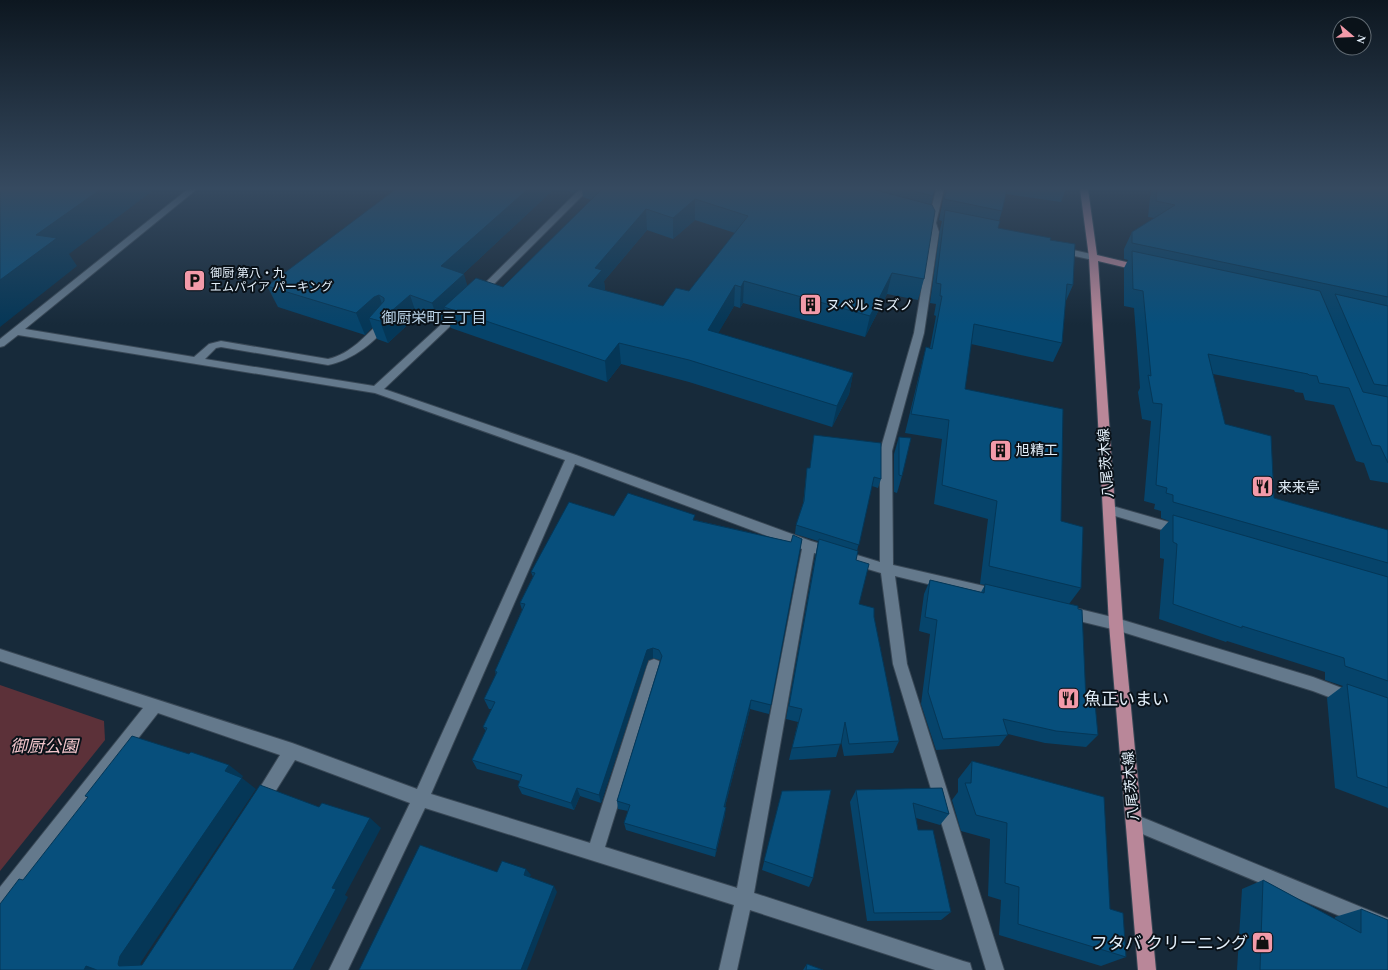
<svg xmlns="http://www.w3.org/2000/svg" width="1388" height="970" viewBox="0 0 1388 970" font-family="'Times New Roman','Noto Sans JP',serif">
<rect width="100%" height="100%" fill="#172a3a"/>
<polygon fill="#5c3139" points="0,685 104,721 105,740 0,871"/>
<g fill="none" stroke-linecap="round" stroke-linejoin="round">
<defs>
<g id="minor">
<path d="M 188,189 L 197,189 L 25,329 L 194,357 L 209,344 L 221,341 L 328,359 C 351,354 366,335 383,319 L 386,318 L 391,321 C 376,342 353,360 328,365 L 221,347 L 216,348 L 205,359 L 374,386 L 457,310 L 463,310 L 465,312 L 463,314 L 384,389 L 576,455 L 811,541 L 880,562 L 880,451 L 914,333 L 931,232 L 928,223 L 936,189 L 944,189 L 936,223 L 939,232 L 924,333 L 892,451 L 893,565 L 997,589 L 1002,591 L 1004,595 L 1002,599 L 997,601 L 895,576 L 907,664 L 1004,970 L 986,970 L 893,664 L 881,573 L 814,553 L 754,893 L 963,961 L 970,963 L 972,970 L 935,970 L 750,910 L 737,970 L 719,970 L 734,905 L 425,808 L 348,970 L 329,970 L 410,803 L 295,760 L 265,808 L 259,810 L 253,808 L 251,802 L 280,755 L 158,713 L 6,907 L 0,910 L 0,887 L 143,708 L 0,661 L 0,649 L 292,743 L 417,789 L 565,460 L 375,393 L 18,335 L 4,346 L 0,347 L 0,339 ZM 575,464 L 802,549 L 737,888 L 605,847 L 661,666 L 659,661 L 654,659 L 649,661 L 647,666 L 590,843 L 431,794 Z"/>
<polygon points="580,189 589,189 482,296 476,296 474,294 476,292"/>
<polygon points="1059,247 1096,255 1097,257 1093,260 1056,252 1055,250 1056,248"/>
<polygon points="1109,505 1179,525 1183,526 1185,530 1183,534 1179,535 1105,513 1103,510 1105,507"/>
<polygon points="1067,606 1116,618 1313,677 1355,693 1357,698 1355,703 1350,705 1313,691 1116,630 1067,618 1062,616 1060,612 1062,608"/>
<polygon points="1134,814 1388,918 1388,936 1128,828 1126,822 1128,816"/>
</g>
<polygon id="major" points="1080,189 1088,189 1097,255 1143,266 1145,268 1140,271 1098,261 1123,624 1156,970 1138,970 1109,624 1089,257"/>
</defs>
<use href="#minor" stroke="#384755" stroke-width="2"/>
<use href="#major" stroke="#384755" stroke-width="2"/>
<use href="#minor" fill="#64798c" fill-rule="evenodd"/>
<use href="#major" fill="#b98799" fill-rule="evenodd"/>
</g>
<g fill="#06446b" fill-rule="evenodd">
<path d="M 554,189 L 463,274 L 467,286 L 503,287 L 591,200 L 583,197 L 582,189 L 935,189 L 931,205 L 924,279 L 918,300 L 887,294 L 865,337 L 743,303 L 740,308 L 734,306 L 718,333 L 853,373 L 849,394 L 832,427 L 689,382 L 621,364 L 607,382 L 451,328 L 447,317 L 439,324 L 417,316 L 388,343 L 377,339 L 372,327 L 365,335 L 278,307 L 267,286 ZM 695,220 L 735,233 L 689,291 L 663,306 L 605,291 L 604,281 L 647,230 L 673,239 Z"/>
<polygon points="564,189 578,189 574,193"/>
<polygon points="945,189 1066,189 1061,202 1006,194 1002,211 999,221 998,228 1050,240 1073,285 1065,303 1062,343 1053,362 971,344 965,389 1061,521 1081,588 1069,604 1086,701 1098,735 1086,747 1045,743 1008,734 999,746 936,750 921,704 930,634 919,631 924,594 930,580 981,592 985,585 980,584 988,519 934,504 942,439 905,433 921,367 926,347 930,348 936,316 934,315 936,304 930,303 940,229 942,221 939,220"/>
<polygon points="1151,189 1388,189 1388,483 1370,480 1364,463 1356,461 1334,405 1305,400 1303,393 1295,392 1294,390 1213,374 1225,424 1274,498 1388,530 1388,808 1335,788 1327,698 1343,686 1325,680 1325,672 1227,641 1226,642 1159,619 1164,559 1160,558 1160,531 1169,521 1161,518 1161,511 1154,509 1155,504 1144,501 1151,421 1142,419 1138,392 1140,388 1134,308 1124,306 1124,268 1128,260 1124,259 1124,249 1132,232 1154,218 1148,217"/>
<polygon points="814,435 881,479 878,488 872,486 857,551 856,560 859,604 874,617 899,741 893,753 844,756 841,741 836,757 789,760 798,722 786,719 818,541 795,534 796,525 803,504 807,468 810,468"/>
<polygon points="899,437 902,476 897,493 894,492 894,454"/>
<polygon points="614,516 695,520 791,542 802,539 769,714 750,709 725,807 725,815 715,857 626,830 624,823 628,811 618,809 617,801 660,661 660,660 653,658 648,660 601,803 580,796 574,810 522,794 518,786 520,781 477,769 472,760 486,731 483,727 492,709 489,709 484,699 496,675 495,671 522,610 520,603 533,577 531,572"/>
<polygon points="972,761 1110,909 1126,957 1101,966 999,935 1001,900 988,896 990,839 961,831 952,800 958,792 958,779"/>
<polygon points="942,788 949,814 940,825 916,818 918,830 951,912 941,920 867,921 850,802 856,790"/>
<polygon points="782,791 813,878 809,887 762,870"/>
<polygon points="1263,880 1335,919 1335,917 1361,909 1388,970 1237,970 1242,889"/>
<polygon points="807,964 823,970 803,970"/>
</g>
<g fill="#053757">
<polygon points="101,189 155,189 69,254 77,266 0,327 0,280 36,235"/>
<polygon points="528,189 554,189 448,288 441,266"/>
<polygon points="573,189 578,189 574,193"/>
<polygon points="695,199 695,220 673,239 673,218"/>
<polygon points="646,209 647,230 604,281 605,291 588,286 595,268"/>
<polygon points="892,273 887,294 865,337 870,316"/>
<polygon points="464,274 470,295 444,307 447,317 439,324 432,303"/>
<polygon points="744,281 743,303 740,308 741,287"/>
<polygon points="735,285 734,306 708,351 708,330"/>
<polygon points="379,295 386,316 410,295 417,316 388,343 380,321 369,318 372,327 365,335 356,313 374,297"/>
<polygon points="619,343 621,364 607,382 605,361"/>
<polygon points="853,373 849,394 832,427 837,406"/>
<polygon points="653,648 653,658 648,660 601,803 599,795 647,650"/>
<polygon points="751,700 750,709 723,814 724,807"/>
<polygon points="229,765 243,776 242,778 256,789 141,962 139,970 119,966 118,964 120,956 225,771"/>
<polygon points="577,788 580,796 574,810 571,803"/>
<polygon points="726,807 725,815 715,857 716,850"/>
<polygon points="370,818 381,828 345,895 348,897 310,970 293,970 332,888"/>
<polygon points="526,869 531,875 528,881 524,875"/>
<polygon points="554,886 557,892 527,970 521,970"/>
<polygon points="86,966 101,970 84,970"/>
</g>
<g fill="#074f7c" stroke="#053757" fill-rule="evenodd">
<polygon points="0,189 101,189 36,235 57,238 0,280"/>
<polygon points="396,189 528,189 441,266 464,274 432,303 410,295 380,321 369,318 384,301 384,298 379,295 374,297 356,313 267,286"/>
<path d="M 602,189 L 872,189 L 932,205 L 935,211 L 924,279 L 892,273 L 870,316 L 744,281 L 741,287 L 735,285 L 708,330 L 853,373 L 837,406 L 689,360 L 619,343 L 605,361 L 444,307 L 476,278 L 503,287 ZM 695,199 L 748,216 L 689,291 L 676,288 L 663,306 L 588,286 L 602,270 L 595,268 L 646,209 L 673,218 Z"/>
<polygon points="906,189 935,189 933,196"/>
<polygon points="947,189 1007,189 1002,211 944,199"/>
<polygon points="1157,189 1388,189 1388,297 1132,243 1132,232 1175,205 1156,201"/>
<polygon points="945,210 1000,221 998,228 1051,238 1050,240 1075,244 1073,285 1067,284 1062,343 974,324 965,389 1063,409 1061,521 1083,527 1081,588 989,566 997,501 942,485 949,420 911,414 926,347 932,349 942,296 940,296 941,284 936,283"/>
<polygon points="1132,251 1320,291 1363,392 1388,397 1388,463 1380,446 1372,445 1349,388 1319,383 1317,376 1309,375 1308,374 1208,354 1225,424 1271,436 1274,498 1388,530 1388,563 1173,502 1173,495 1166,493 1167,488 1156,485 1162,404 1153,403 1148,375 1151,376 1143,291 1133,289"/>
<polygon points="1335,294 1388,306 1388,386 1374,384"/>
<polygon points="814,435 881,443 881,479 874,477 859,545 796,525 804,501 807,468 810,468"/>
<polygon points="899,437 911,438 902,476 899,475"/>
<polygon points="628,493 695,515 693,520 791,542 793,535 802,539 771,705 751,700 724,807 726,807 716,850 624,823 630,805 617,801 662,656 659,650 653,648 647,650 599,795 577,788 571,803 518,786 522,775 472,760 487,728 483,727 495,702 484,699 497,672 495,671 525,604 520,603 535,573 531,572 569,502 614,516"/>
<polygon points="1173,515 1388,577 1388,681 1345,666 1344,658 1242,626 1242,628 1173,604 1177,544 1173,542"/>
<polygon points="819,539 858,551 856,560 869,564 859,604 874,608 874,617 899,741 849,744 845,722 841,744 792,748 802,709 789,706"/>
<polygon points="930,580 984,593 985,584 1078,606 1078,609 1082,610 1086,701 1095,703 1098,735 1056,731 1003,719 1008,735 943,739 928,692 937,620 925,617"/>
<polygon points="1347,684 1388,698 1388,788 1357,777"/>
<polygon points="132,736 189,754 191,752 229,765 225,771 242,778 120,956 118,964 119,966 142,965 260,785 319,807 322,803 370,818 332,888 336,889 293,970 97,970 86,966 84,970 0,970 0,904 19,879 23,880 88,797 85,796"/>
<polygon points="972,761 1104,797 1110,909 1123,913 1126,957 1018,924 1019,887 1005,883 1007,823 976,815 965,783 971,783"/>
<polygon points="942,788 949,814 913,803 918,830 933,830 951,912 874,913 856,790"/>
<polygon points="831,790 813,878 764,861 782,791"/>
<polygon points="420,845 497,872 502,861 526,869 524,875 554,886 521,970 359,970"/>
<polygon points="1263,880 1361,933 1361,909 1388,920 1388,970 1260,970"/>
<polygon points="807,964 823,970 806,970"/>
</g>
<linearGradient id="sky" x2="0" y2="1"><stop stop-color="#0d1720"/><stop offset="0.58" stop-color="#364a60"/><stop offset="1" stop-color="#364a60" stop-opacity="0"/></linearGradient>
<rect width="1388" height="325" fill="url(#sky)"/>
<defs>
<symbol id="parking-square" viewBox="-11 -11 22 22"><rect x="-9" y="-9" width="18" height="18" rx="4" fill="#f39aa9" stroke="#0a1219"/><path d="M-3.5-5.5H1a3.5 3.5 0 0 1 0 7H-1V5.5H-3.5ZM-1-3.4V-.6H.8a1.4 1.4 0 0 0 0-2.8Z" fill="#111"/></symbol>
<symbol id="building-square" viewBox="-11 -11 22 22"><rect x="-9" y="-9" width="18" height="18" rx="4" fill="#f39aa9" stroke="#0a1219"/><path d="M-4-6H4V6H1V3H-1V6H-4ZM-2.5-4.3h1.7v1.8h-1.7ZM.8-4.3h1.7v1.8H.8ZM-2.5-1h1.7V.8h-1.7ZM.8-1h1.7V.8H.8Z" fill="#111"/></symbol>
<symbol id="restaurant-square" viewBox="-11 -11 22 22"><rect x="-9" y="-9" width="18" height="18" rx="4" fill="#f39aa9" stroke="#0a1219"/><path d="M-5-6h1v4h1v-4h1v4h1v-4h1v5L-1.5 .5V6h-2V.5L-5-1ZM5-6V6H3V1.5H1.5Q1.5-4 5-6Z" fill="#111"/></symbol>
<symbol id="shop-square" viewBox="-11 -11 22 22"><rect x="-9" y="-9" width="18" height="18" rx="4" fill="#f39aa9" stroke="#0a1219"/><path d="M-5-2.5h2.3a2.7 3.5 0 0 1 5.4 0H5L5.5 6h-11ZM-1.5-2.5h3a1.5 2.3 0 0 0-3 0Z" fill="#111"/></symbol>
</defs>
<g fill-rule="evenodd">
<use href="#parking-square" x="182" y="268" width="25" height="25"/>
<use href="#building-square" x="798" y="292" width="25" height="25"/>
<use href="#building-square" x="988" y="438" width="25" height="25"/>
<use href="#restaurant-square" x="1250" y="474" width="25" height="25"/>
<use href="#restaurant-square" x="1056" y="686" width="25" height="25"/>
<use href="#shop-square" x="1250" y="930" width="25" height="25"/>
</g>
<g text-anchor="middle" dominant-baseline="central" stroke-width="4" stroke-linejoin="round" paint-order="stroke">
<g font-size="12" fill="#e4f0fb" stroke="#0a1219" text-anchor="start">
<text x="210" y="273">御厨 第八・九<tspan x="210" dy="14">エムパイア パーキング</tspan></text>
</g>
<g font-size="14" fill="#e4f0fb" stroke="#0a1219" text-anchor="start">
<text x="826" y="305">ヌベル ミズノ</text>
<text x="1016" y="450">旭精工</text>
<text x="1278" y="487">来来亭</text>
</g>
<g font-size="14" fill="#e4f0fb" stroke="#0a1219">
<text transform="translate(1106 463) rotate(-94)">八尾茨木線</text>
<text transform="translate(1131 786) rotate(-95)">八尾茨木線</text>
</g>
<g font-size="15" fill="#bcd4e8" stroke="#0a1219">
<text x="434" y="318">御厨栄町三丁目</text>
</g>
<g font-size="17" fill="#e4f0fb" stroke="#0a1219" text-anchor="start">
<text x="1084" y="699">魚正いまい</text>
<text x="1248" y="943" text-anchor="end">フタバ クリーニング</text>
</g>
<g font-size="17" font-style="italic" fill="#f3c6cc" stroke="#0a1219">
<text x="44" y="746">御厨公園</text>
</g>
</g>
<g transform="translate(1352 36) rotate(109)"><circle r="19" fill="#0a1219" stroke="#616b73"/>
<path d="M0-3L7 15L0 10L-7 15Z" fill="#f39aa9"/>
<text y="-6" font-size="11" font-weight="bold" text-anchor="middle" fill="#e4f0fb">N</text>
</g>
</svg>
